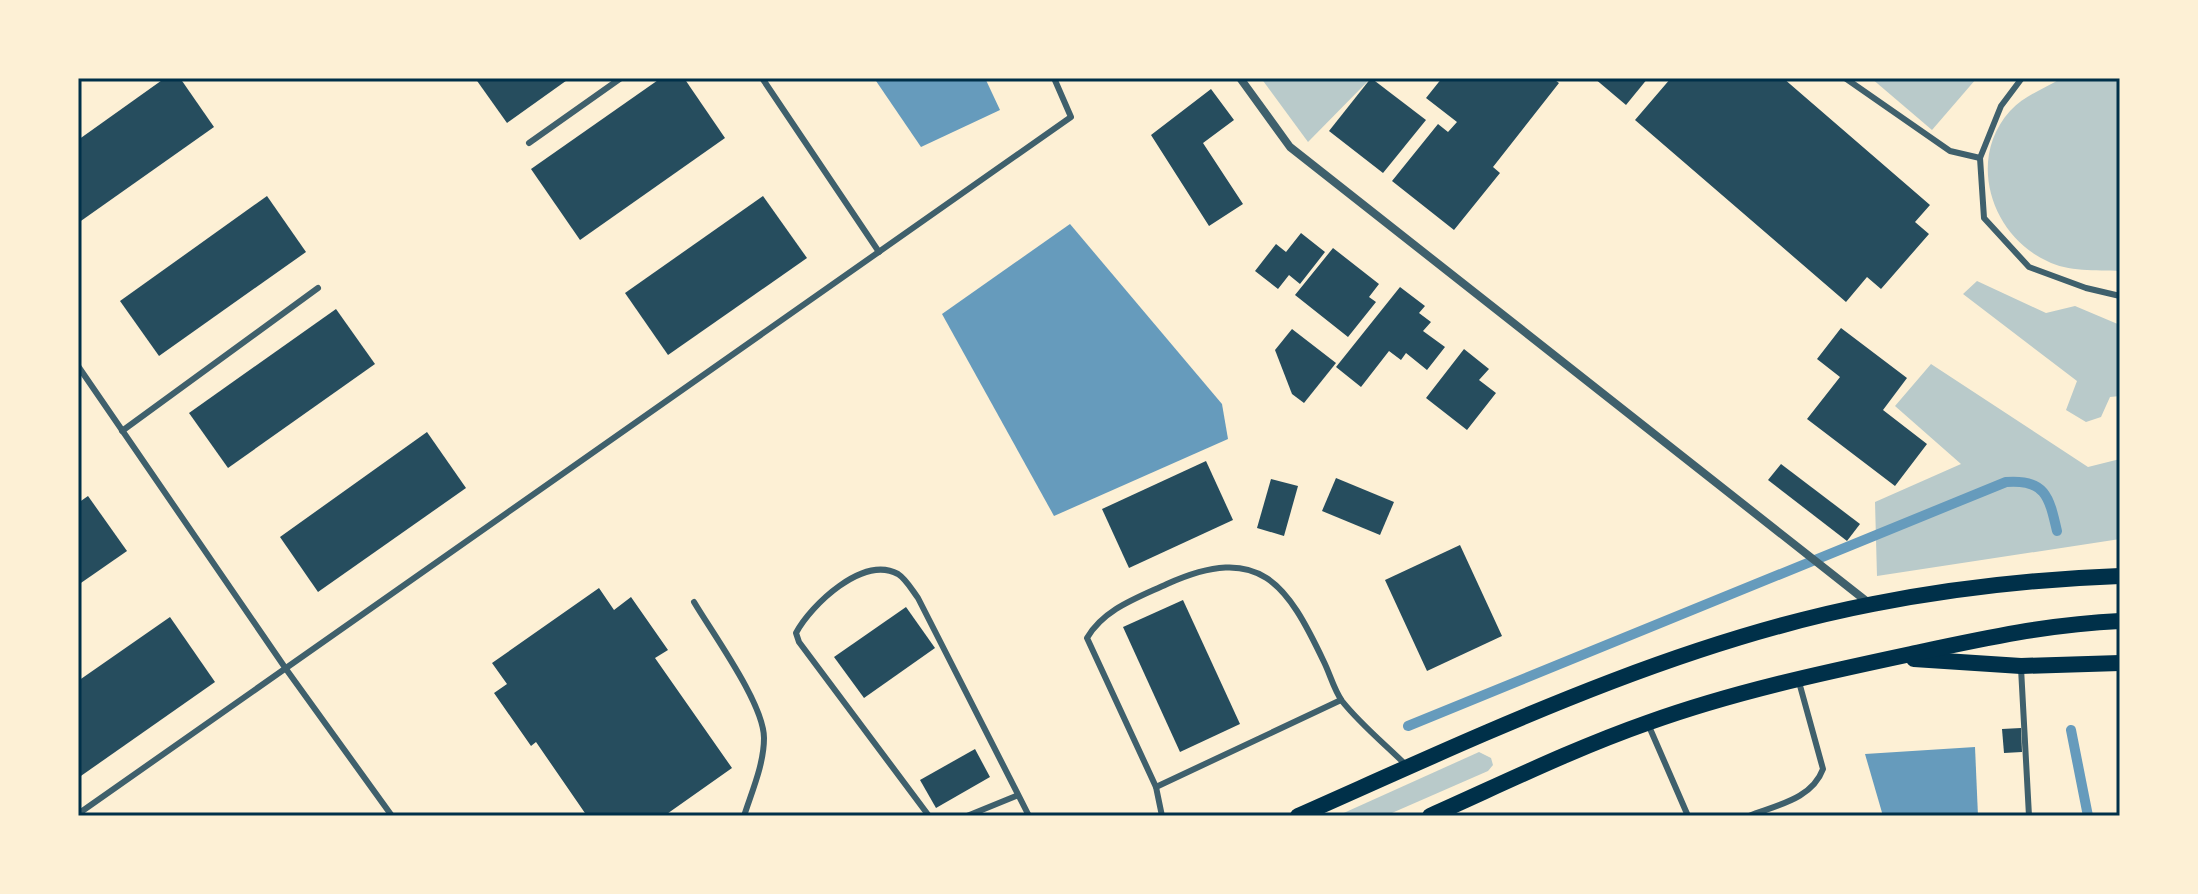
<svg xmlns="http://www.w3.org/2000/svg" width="2198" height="894" viewBox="0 0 2198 894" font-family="'Public Sans',sans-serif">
<rect width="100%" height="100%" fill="#fdf0d5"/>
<g fill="#b9caca">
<polygon points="1261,78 1371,78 1308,142"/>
<polygon points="1871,78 1975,78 1976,79 1932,130"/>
<path d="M 2062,78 L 2120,78 L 2120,271 C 2096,270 2068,272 2047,261 C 1992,236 1966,160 2010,111 C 2025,95 2044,89 2062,78 Z"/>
<polygon points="1977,281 2046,313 2075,306 2120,325 2120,396 2110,397 2101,417 2086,422 2066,410 2077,381 1963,294"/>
<polygon points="1931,364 2088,467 2120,459 2120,539 1877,576 1875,502 1961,464 1895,406"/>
<polygon points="1479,752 1491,758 1493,765 1488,771 1385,816 1337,816"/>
</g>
<g fill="#669bbc">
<polygon points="874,78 985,78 1000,110 921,147"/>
<polygon points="1070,224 1222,404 1228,439 1054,516 942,314"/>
<polygon points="1975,747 1978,816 1883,816 1865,754"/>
</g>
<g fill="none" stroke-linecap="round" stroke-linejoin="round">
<g stroke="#669bbc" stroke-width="10">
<path d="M 1408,726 L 2006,482 C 2045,479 2049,496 2057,531"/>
<polyline points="2071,730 2088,816"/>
</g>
</g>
<g fill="#264d5e">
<polygon points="165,78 180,78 214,127 78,223 78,140"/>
<polygon points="475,78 570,78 507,123"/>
<polygon points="661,78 684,78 725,138 580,240 531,169"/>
<polygon points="1371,78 1426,120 1383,173 1329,131"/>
<polygon points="1442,78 1489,81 1491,78 1552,78 1559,83 1493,167 1500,173 1454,230 1392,181 1438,124 1448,132 1457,122 1426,98"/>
<polygon points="1594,78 1648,78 1626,105"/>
<polygon points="1671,78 1783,78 1930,205 1915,222 1929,234 1881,289 1867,277 1846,302 1635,120"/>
<polygon points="1211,89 1234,120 1203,143 1243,204 1209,226 1151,135"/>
<polygon points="267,196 306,252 159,356 120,301"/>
<polygon points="763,196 807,258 668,355 625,293"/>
<polygon points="1301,233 1325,252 1300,284 1289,275 1278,289 1255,271 1276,244 1286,252"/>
<polygon points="1333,248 1379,284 1369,297 1376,302 1348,337 1295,295"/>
<polygon points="1400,287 1425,306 1419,313 1431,322 1423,331 1445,347 1427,370 1406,353 1401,360 1389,351 1361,387 1336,367"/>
<polygon points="336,309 375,364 228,468 189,413"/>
<polygon points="1841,328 1907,378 1883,410 1927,444 1895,486 1807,419 1840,377 1817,359"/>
<polygon points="1292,329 1336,363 1304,403 1292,394 1275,350"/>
<polygon points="1464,349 1489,369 1479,380 1496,393 1467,430 1426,398"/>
<polygon points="427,432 466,488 318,592 280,537"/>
<polygon points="1206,461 1233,520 1129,568 1102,509"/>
<polygon points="1781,464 1860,524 1847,541 1768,480"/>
<polygon points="1336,478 1394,502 1380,535 1322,511"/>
<polygon points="1271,479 1298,486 1284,536 1257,528"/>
<polygon points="88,496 127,551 78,585 78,503"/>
<polygon points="1460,545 1502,636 1427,671 1385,580"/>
<polygon points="599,588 614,610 631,597 668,650 655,658 732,768 664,816 587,816 536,742 531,746 494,693 507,684 492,663"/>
<polygon points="1183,600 1240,724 1180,752 1123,627"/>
<polygon points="906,607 935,648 864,698 834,657"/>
<polygon points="170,617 215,682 78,778 78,681"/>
<polygon points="2021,728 2022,752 2004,753 2002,729"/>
<polygon points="975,749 990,777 936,808 920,780"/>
</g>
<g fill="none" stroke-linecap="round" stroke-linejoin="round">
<g stroke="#3f606c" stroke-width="6">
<polyline points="762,78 879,252"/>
<polyline points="1845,78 1950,151 1980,158"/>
<polyline points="2022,78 2001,106 1980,158 1984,218 2029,267 2086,288 2120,296"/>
<polyline points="529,143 621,78"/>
<polyline points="78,366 286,669 392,816"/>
<polyline points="122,431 318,288"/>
<path d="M 694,602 C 713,634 764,704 764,738 C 764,764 752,791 744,816"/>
<polyline points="2021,668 2029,816"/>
<polyline points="1648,724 1688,816"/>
<polyline points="1156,787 1341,700"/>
<polyline points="78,814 1071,117 1054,78"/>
<path d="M 929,816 L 799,642 L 796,633 C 811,605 863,555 898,574 C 906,579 912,590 918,598 L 1029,816"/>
<polyline points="967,816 1016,796"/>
<path d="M 1162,816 L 1156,787 L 1087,638 C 1104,609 1137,598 1167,584 C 1260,542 1287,584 1324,662 C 1330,674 1334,690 1342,701 C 1361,725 1386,745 1407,766"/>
<path d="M 1749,816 C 1777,805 1812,799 1823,769 L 1799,682"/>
</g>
<polyline stroke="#3f606c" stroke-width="8" points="1240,78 1290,147 1870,604"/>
<g stroke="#003049" stroke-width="16">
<polyline points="1914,659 2021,666 2120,663"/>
<path d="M 1298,816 C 1481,735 1675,642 1873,604 C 1954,588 2037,579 2120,576"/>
<path d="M 1430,816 C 1502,784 1573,749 1647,723 C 1733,692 1822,673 1911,654 C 1981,639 2049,624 2120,621"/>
</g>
</g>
<rect width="2198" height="894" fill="none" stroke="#fdf0d5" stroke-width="160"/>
<rect x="80" y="80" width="2038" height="734" fill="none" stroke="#003049" stroke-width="3"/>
</svg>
